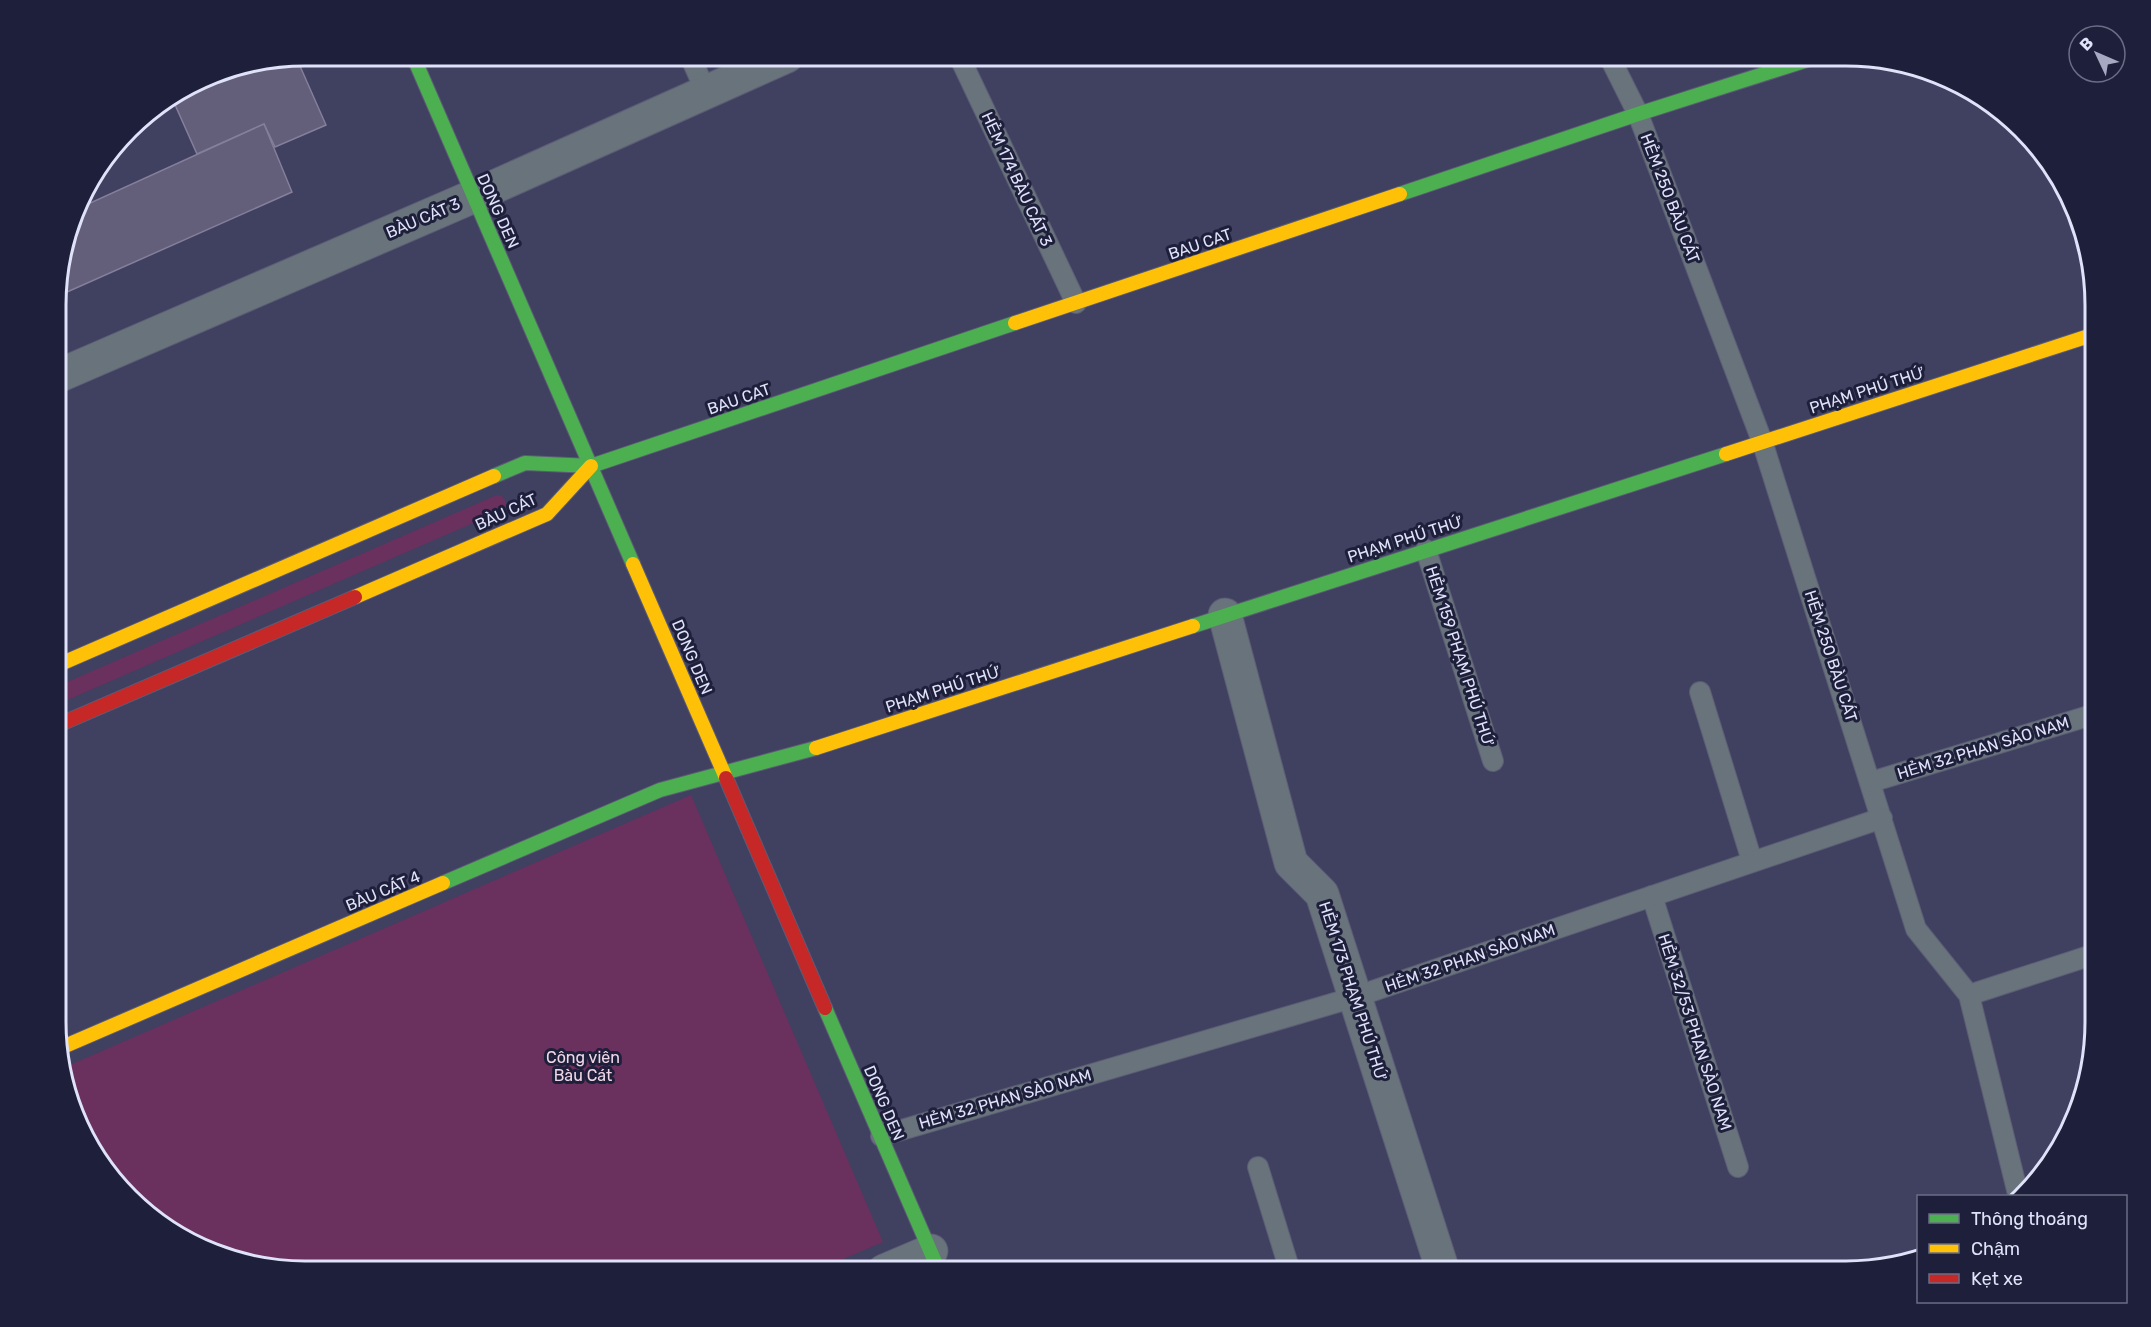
<svg xmlns="http://www.w3.org/2000/svg" width="2151" height="1327" viewBox="0 0 2151 1327" font-family="Rubik,sans-serif">
<rect width="100%" height="100%" fill="#404060"/>
<g fill="#6a305e">
<polygon points="497,495 502,496 506,502 505,509 503,510 58,704 58,686"/>
<polygon points="691,795 883,1242 815,1271 305,1271 225,1258 167,1230 97,1160 63,1068"/>
</g>
<g fill="#635e79" stroke="#847f9b" stroke-width="1.5">
<polygon points="296,57 326,125 275,147 264,124 197,154 172,98 210,74"/>
<polygon points="264,124 292,192 58,296 58,273 77,209"/>
</g>
<g fill="none" stroke-linecap="round" stroke-linejoin="round">
<defs>
<g id="lane">
<polyline points="690,56 706,92"/>
<polyline points="959,56 1076,303"/>
<polyline points="1609,56 1638,114 1762,441 1916,929 1969,995 2018,1194"/>
<polyline points="1426,550 1493,761"/>
<polyline points="1700,692 1752,861"/>
<polyline points="1871,782 2095,714"/>
<polyline points="1652,896 1738,1167"/>
<polyline points="1969,995 2095,954"/>
<polyline points="881,1136 1355,997 1882,818"/>
<polyline points="1258,1167 1290,1271"/>
</g>
<g id="street">
<polyline points="58,376 474,196 787,56"/>
<polyline points="1225,615 1291,863 1322,894 1443,1271"/>
<polyline points="884,1271 931,1251"/>
</g>
<g id="fast">
<polyline points="413,56 633,564"/>
<polyline points="1400,194 1638,114 1820,56"/>
<polyline points="494,476 525,463 591,466 1015,323"/>
<polyline points="1193,626 1726,454"/>
<polyline points="443,883 660,790 816,748"/>
<polyline points="825,1008 939,1271"/>
</g>
<g id="slow">
<polyline points="1015,323 1400,194"/>
<polyline points="1726,454 2095,334"/>
<polyline points="633,564 726,778"/>
<polyline points="355,597 547,514 591,466"/>
<polyline points="58,665 494,476"/>
<polyline points="816,748 1193,626"/>
<polyline points="58,1049 443,883"/>
</g>
<g id="jam">
<polyline points="58,725 355,597"/>
<polyline points="726,778 825,1008"/>
</g>
</defs>
<use href="#lane" stroke="#5c5c76" stroke-width="22"/>
<use href="#street" stroke="#5c5c76" stroke-width="35"/>
<use href="#fast" stroke="#5c5c76" stroke-width="16"/>
<use href="#slow" stroke="#5c5c76" stroke-width="16"/>
<use href="#jam" stroke="#5c5c76" stroke-width="16"/>
<use href="#lane" stroke="#68737b" stroke-width="20"/>
<use href="#street" stroke="#68737b" stroke-width="33"/>
<use href="#fast" stroke="#4caf50" stroke-width="14"/>
<use href="#slow" stroke="#ffc107" stroke-width="14"/>
<use href="#jam" stroke="#c62828" stroke-width="14"/>
</g>
<g text-anchor="middle" dominant-baseline="central" stroke-width="6" stroke-linejoin="round" paint-order="stroke">
<g font-size="16" fill="#dfe2f9" stroke="#1e1f3a">
<text transform="translate(1017 179) rotate(65)">HẺM 174 BÀU CÁT 3</text>
<text transform="translate(1670 198) rotate(69)">HẺM 250 BÀU CÁT</text>
<text transform="translate(498 211) rotate(66)">DONG DEN</text>
<text transform="translate(423 218) rotate(-23)">BÀU CÁT 3</text>
<text transform="translate(1200 244) rotate(-19)">BAU CAT</text>
<text transform="translate(1867 390) rotate(-18)">PHẠM PHÚ THỨ</text>
<text transform="translate(739 399) rotate(-19)">BAU CAT</text>
<text transform="translate(506 512) rotate(-25)">BÀU CÁT</text>
<text transform="translate(1405 539) rotate(-18)">PHẠM PHÚ THỨ</text>
<text transform="translate(1460 656) rotate(72)">HẺM 159 PHẠM PHÚ THỨ</text>
<text transform="translate(1831 656) rotate(72)">HẺM 250 BÀU CÁT</text>
<text transform="translate(692 657) rotate(67)">DONG DEN</text>
<text transform="translate(943 689) rotate(-18)">PHẠM PHÚ THỨ</text>
<text transform="translate(1983 748) rotate(-17)">HẺM 32 PHAN SÀO NAM</text>
<text transform="translate(383 891) rotate(-23)">BÀU CÁT 4</text>
<text transform="translate(1470 958) rotate(-19)">HẺM 32 PHAN SÀO NAM</text>
<text transform="translate(1353 991) rotate(72)">HẺM 173 PHẠM PHÚ THỨ</text>
<text transform="translate(1695 1032) rotate(72)">HẺM 32/53 PHAN SÀO NAM</text>
<text transform="translate(1005 1099) rotate(-16)">HẺM 32 PHAN SÀO NAM</text>
<text transform="translate(884 1103) rotate(67)">DONG DEN</text>
</g>
<g font-size="16" fill="#f0d7e7" stroke="#1e1f3a">
<text x="583" y="1057">Công viên<tspan x="583" dy="18">Bàu Cát</tspan></text>
</g>
</g>
<path d="M0 0H2151V1327H0ZM305 66H1846A239 239 0 0 1 2085 305V1022A239 239 0 0 1 1846 1261H305A239 239 0 0 1 66 1022V305A239 239 0 0 1 305 66Z" fill="#1e1f3a" fill-rule="evenodd"/>
<path fill="none" stroke="#dfe2f9" stroke-width="3" d="M305 66H1846A239 239 0 0 1 2085 305V1022A239 239 0 0 1 1846 1261H305A239 239 0 0 1 66 1022V305A239 239 0 0 1 305 66Z"/>
<rect x="1917" y="1195" width="210" height="108" fill="#1e1f3a" stroke="#6b6d86" stroke-width="1.5"/>
<rect x="1929" y="1214" width="30" height="9" fill="#4caf50" stroke="#6b6d86" stroke-width="1.5"/>
<text x="1971" y="1225" font-size="18" fill="#dfe2f9">Thông thoáng</text>
<rect x="1929" y="1244" width="30" height="9" fill="#ffc107" stroke="#6b6d86" stroke-width="1.5"/>
<text x="1971" y="1255" font-size="18" fill="#dfe2f9">Chậm</text>
<rect x="1929" y="1274" width="30" height="9" fill="#c62828" stroke="#6b6d86" stroke-width="1.5"/>
<text x="1971" y="1285" font-size="18" fill="#dfe2f9">Kẹt xe</text>
<g transform="translate(2097 54) rotate(314)"><circle r="28" fill="#1e1f3a" stroke="#6b6d86" stroke-width="1.5"/>
<path d="M0-4.5L10 22L0 15L-10 22Z" fill="#a7a9c3"/>
<text y="-9" font-size="16" font-weight="bold" text-anchor="middle" fill="#dfe2f9">B</text>
</g>
</svg>
